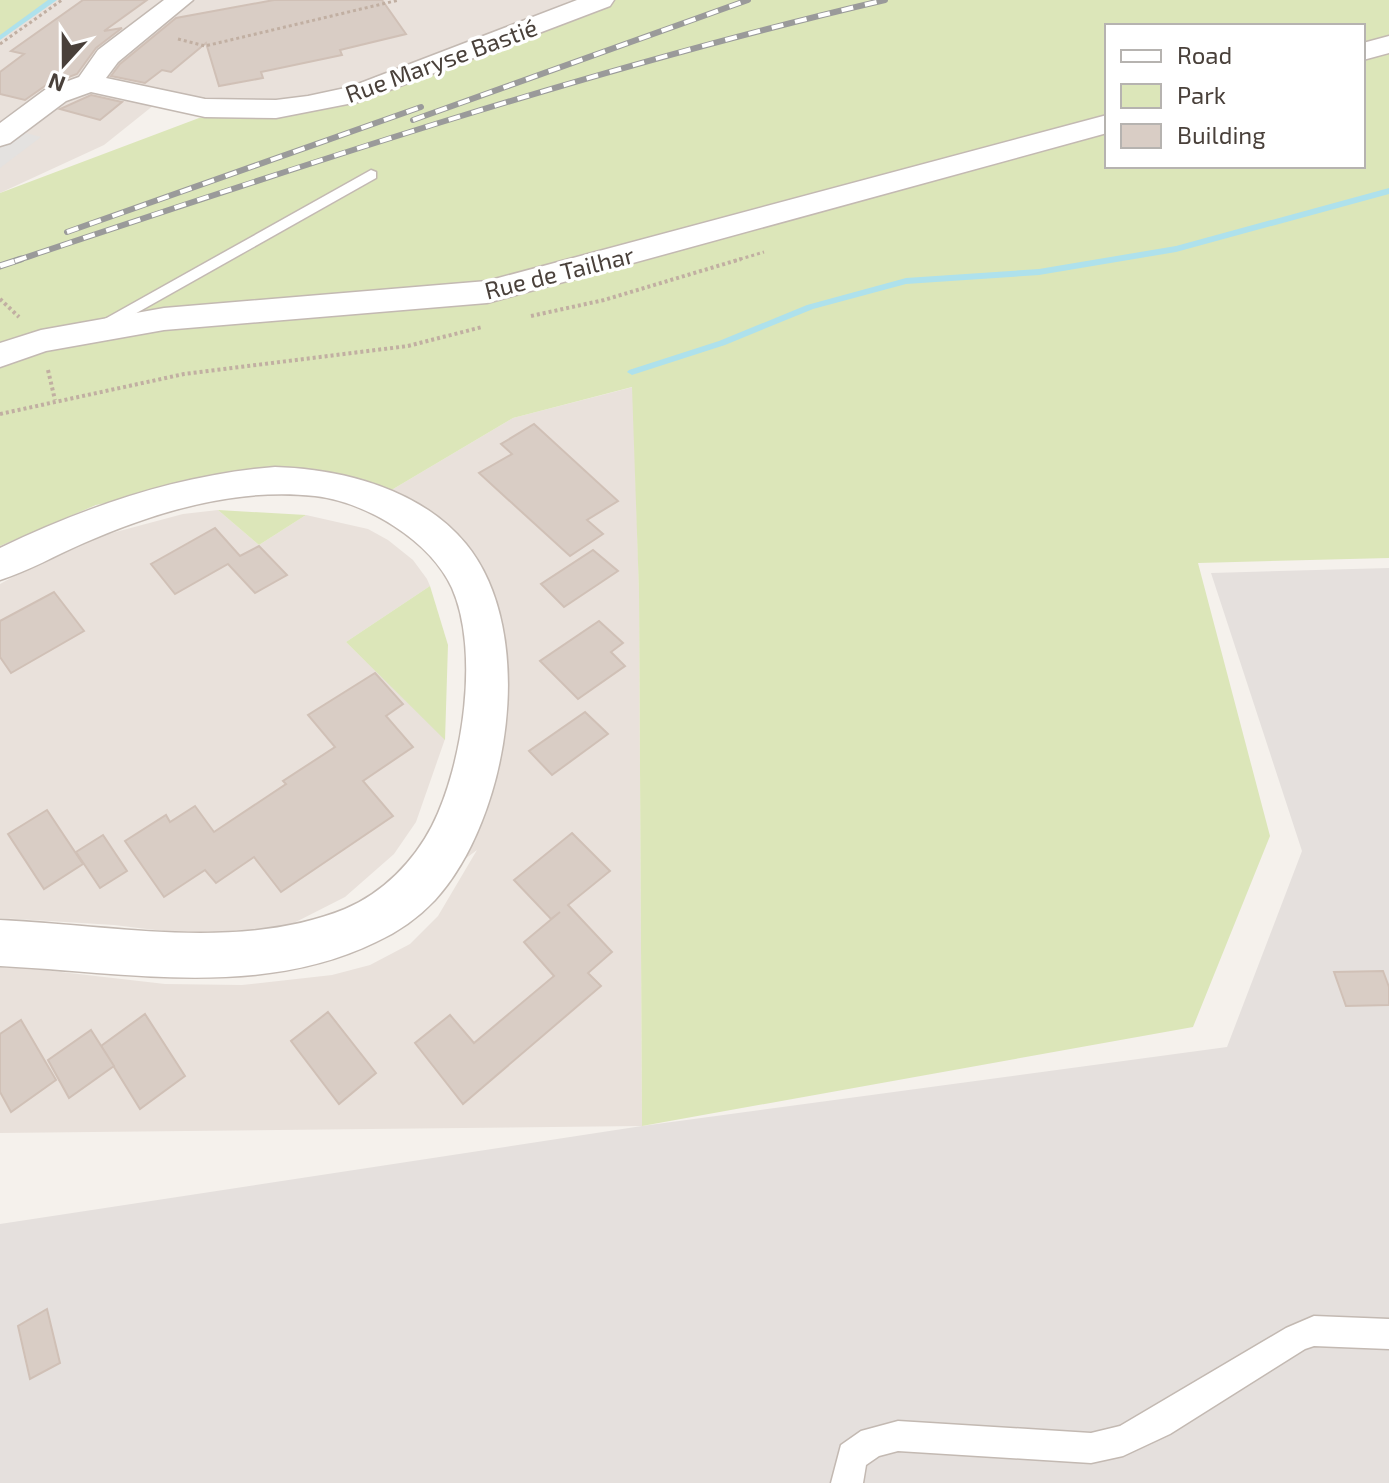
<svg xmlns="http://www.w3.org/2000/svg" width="1389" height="1483" viewBox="0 0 1389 1483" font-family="'Exo 2',sans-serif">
<rect width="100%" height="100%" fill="#f5f1ec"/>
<g fill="#e9e1db">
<polygon points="55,0 601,0 358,94 249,109 159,101 104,145 0,193 0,39"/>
<polygon points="633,387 639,592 642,1126 0,1133 0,965 165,984 242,985 332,975 370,965 410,944 438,916 477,850 465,859 472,828 490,614 378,498 513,418"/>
<polygon points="218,510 259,545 306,515 368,529 388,540 413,560 427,579 430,586 346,642 445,739 416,822 394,854 345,897 282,929 205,936 114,925 0,918 0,584 62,550 97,537 183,514"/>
</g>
<polygon fill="#e5e0dd" points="1389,568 1389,1483 0,1483 0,1224 642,1126 1227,1047 1302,851 1211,573"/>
<g fill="#dce6b9" fill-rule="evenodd">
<polygon points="0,0 55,0 0,39"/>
<path d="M 601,0 L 1389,0 L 1389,558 L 1198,563 L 1270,836 L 1193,1027 L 642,1126 L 639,592 L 632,387 L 513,418 L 378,498 L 209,482 L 96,505 L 0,546 L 0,193 L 199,118 L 289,116 L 358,94 ZM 1107,26 L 1363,26 L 1363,166 L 1107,166 Z"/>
<polygon points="218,510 306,515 259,545"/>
<polygon points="430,586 448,645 445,740 346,642"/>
</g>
<polygon fill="#e4e2e0" points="22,132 41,137 0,168 0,148"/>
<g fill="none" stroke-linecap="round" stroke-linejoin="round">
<g fill="#aee1ec" fill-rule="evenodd">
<polygon points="48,0 57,0 0,40 0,35"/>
<polygon points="1389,188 1389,194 1176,252 1039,275 906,284 813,309 725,345 635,374 632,375 627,372 629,370 719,341 807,305 906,278 1039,269 1176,246"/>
</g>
</g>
<g fill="#d9cdc5" stroke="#d0c0b6" stroke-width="2">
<polygon points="83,0 147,0 104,31 122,28 96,48 77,74 45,86 25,100 0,94 0,72 24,54 11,51"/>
<polygon points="274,0 382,0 406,34 340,50 342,55 261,72 263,78 219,86 206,43 171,72 162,70 145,83 111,76 120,64 176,18"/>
<polygon points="91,95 122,102 100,120 60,109"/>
<polygon points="534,424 618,501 587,520 603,534 570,556 479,473 512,454 501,444"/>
<polygon points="215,528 240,556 259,546 287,575 255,593 228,564 175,594 151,564"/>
<polygon points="593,550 618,571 564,607 541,584"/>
<polygon points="54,592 84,631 11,673 0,657 0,621"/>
<polygon points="599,621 623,643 611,652 625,666 578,699 540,661"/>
<polygon points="375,673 403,704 386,716 413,747 363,781 393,816 281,892 254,857 216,883 205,870 164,897 125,841 166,815 170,822 195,806 214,832 286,784 283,781 335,747 308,715"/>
<polygon points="585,712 608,734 552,775 529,751"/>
<polygon points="47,810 83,864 44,889 8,834"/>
<polygon points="572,833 610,871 568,905 612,952 588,973 601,986 463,1104 415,1043 450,1015 474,1043 554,976 524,942 560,912 551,919 514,880"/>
<polygon points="103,835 127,871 100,888 76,852"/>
<polygon points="1383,971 1389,987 1389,1005 1346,1006 1334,972"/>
<polygon points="328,1012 376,1073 339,1104 291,1041"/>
<polygon points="145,1014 185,1076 140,1109 101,1046"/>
<polygon points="21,1020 56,1080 11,1112 0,1092 0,1034"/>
<polygon points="91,1030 114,1066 69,1098 48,1060"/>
<polygon points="47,1309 60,1363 30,1379 18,1326"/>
</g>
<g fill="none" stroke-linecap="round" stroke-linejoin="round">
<defs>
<g id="service">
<polygon points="371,170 376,172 376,178 101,333 89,333 87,329"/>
<polygon points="1314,1316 1389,1319 1389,1349 1314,1346 1305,1349 1170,1434 1123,1456 1091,1463 898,1451 879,1456 866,1465 863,1483 831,1483 841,1445 861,1431 898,1421 1091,1433 1120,1426 1286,1328"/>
</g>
<g id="minor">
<polygon points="164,0 193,0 118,62 106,78 205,99 276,100 308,96 350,87 577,0 614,0 610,6 358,102 276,118 205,117 91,92 66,101 10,143 0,146 0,123 46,89 79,77 98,50"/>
<path d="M 275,467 C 342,469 421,489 466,544 C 539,633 509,819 435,900 C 418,918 398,932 376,942 C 260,999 123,972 0,966 L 0,920 C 111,925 239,952 345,909 C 383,893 414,861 432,826 C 463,765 480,651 452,588 C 430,540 366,502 315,496 C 236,487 155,512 84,543 C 56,555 29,571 0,580 L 0,548 C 87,506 178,475 275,467 Z"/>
</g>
<g id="tertiary">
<polygon points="1389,36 1389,53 1363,60 1363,43"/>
<polygon points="1107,115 1107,133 487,303 164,330 46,351 0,367 0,343 41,330 164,308 487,281"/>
</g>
</defs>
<use href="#service" stroke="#c3b9b2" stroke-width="3"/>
<use href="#minor" stroke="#c3b9b2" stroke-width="3"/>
<use href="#tertiary" stroke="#c3b9b2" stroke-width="3"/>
<g stroke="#c1afa2" stroke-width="3" stroke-dasharray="3 3" stroke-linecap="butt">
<polyline points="178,39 205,46 399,0"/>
<polyline points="0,44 62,0"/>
<polyline points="734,261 764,252"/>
</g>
<g stroke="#c1afa2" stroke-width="4" stroke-dasharray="3 3" stroke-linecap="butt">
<polyline points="0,299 19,317"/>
<polyline points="531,316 604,300 741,259"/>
<polyline points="48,370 55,400"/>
<polyline points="0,414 184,374 408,346 482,327"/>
</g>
<use href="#service" fill="#fff" fill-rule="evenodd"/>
<use href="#minor" fill="#fff" fill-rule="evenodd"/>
<use href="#tertiary" fill="#fff" fill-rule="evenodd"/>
<defs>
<g id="rail-far1">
<polyline points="413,120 748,0"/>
<polyline points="67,232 421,107"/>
<path d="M 15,261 C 303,165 589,69 885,0"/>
</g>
<polyline id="rail" points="0,266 21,259"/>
</defs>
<use href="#rail-far1" stroke="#9a9a9a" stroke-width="6"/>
<use href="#rail" stroke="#9a9a9a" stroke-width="7"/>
<use href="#rail-far1" stroke="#fff" stroke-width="4" stroke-dasharray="12" stroke-linecap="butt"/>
<use href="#rail" stroke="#fff" stroke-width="5" stroke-dasharray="15" stroke-linecap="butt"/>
</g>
<g text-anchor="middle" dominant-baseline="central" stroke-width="7" stroke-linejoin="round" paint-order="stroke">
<g font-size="24" fill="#49403a" stroke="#fff">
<text transform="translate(441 60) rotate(-20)">Rue Maryse Bastié</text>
<text transform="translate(559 272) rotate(-14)">Rue de Tailhar</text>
</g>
</g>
<rect x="1105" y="24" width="260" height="144" fill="#ffffff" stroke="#b6b3b0" stroke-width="2"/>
<rect x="1121" y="50" width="40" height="12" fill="#ffffff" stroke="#b6b3b0" stroke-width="2"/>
<text x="1177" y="64" font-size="24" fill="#49403a">Road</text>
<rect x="1121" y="84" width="40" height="24" fill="#dce6b9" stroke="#b6b3b0" stroke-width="2"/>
<text x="1177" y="104" font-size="24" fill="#49403a">Park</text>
<rect x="1121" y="124" width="40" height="24" fill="#d9cdc5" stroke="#b6b3b0" stroke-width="2"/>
<text x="1177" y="144" font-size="24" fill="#49403a">Building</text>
<g transform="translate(64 64) rotate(201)" stroke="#ffffff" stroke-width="6" paint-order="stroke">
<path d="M0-6L14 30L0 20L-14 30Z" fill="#49403a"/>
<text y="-12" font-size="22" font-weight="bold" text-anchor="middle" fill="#49403a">N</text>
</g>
</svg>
